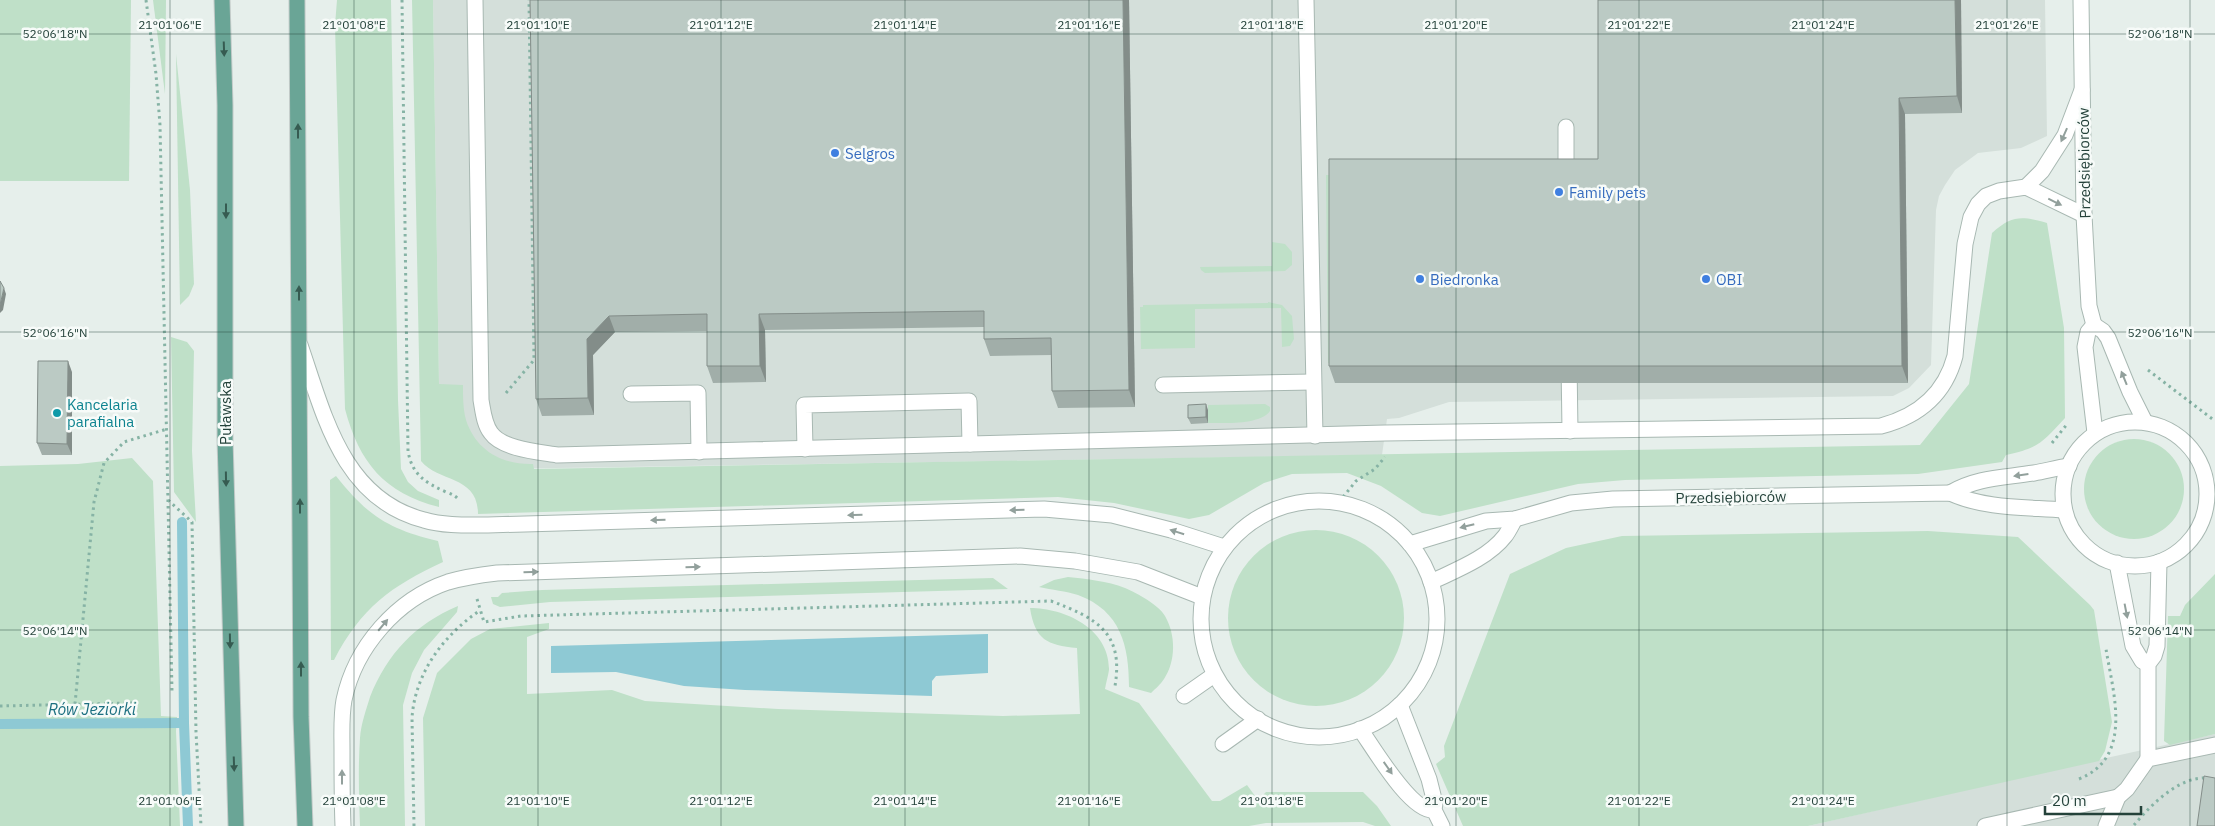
<svg xmlns="http://www.w3.org/2000/svg" width="2215" height="826" viewBox="0 0 2215 826" font-family="'IBM Plex Sans',sans-serif">
<rect width="100%" height="100%" fill="#e6efeb"/>
<g fill="#d4dfda">
<polygon points="433,0 2045,0 2047,136 2021,148 1978,153 1955,170 1945,185 1939,196 1936,210 1931,365 1909,388 1893,396 1449,402 1399,418 1387,419 1382,455 433,470 439,384"/>
<polygon points="2215,734 2215,826 1808,826 2070,766"/>
</g>
<g fill="#bfe0c8">
<polygon points="0,0 131,0 129,181 0,181"/>
<polygon points="153,0 166,0 165,94"/>
<path d="M 337,0 L 391,0 L 398,400 L 401,469 L 408,482 L 418,491 L 439,500 L 439,507 C 384,493 359,462 345,409 L 335,25 Z"/>
<path d="M 412,0 L 433,0 L 439,384 L 463,385 C 463,396 463,409 466,420 C 476,451 503,465 533,464 L 534,469 L 1920,445 L 1969,384 L 1992,233 C 2012,215 2022,216 2047,223 L 2064,328 L 2065,418 C 2043,442 2039,448 2006,455 L 2002,462 L 1918,474 L 1625,480 L 1578,484 L 1440,516 L 1422,513 L 1381,486 L 1347,473 L 1292,474 L 1264,483 L 1209,515 L 1189,519 L 1114,503 L 1058,497 L 478,514 C 478,475 439,483 421,461 Z"/>
<polygon points="176,54 190,190 194,284 189,296 180,305"/>
<polygon points="1326,175 1334,175 1333,363 1328,363"/>
<polygon points="1272,242 1285,244 1292,252 1292,265 1285,271 1205,273 1201,270 1200,267 1272,266"/>
<polygon points="1268,302 1282,305 1292,316 1294,339 1290,346 1282,347 1281,308 1195,309 1195,348 1141,349 1140,307 1143,307 1143,305 1268,303"/>
<polygon points="171,337 187,342 194,351 192,451 196,522 174,492"/>
<path d="M 1265,404 L 1270,407 L 1270,411 C 1260,425 1225,423 1208,423 L 1208,405 Z"/>
<circle cx="2134" cy="489" r="50"/>
<polygon points="132,458 153,481 161,716 177,717 176,731 180,826 0,826 0,466 78,464"/>
<path d="M 336,476 C 368,516 388,529 438,541 L 443,562 C 391,586 361,608 334,660 L 331,660 L 330,480 Z"/>
<circle cx="1316" cy="618" r="88"/>
<polygon points="1928,531 2018,537 2090,605 2094,610 2112,722 2105,751 2099,761 1808,826 1463,826 1436,764 1445,757 1444,746 1510,574 1566,548 1622,536"/>
<polygon points="2215,574 2215,734 2170,745 2164,741 2168,616 2180,616 2185,605"/>
<path d="M 1068,577 C 1087,579 1107,581 1125,588 C 1137,593 1159,605 1165,616 C 1176,635 1176,661 1164,679 C 1161,684 1155,689 1151,693 L 1129,687 C 1129,646 1121,611 1078,595 C 1066,591 1052,590 1039,587 L 1054,580 Z"/>
<polygon points="993,578 1008,589 550,602 500,607 493,604 491,597 498,597 502,593 542,590"/>
<path d="M 458,606 L 457,612 L 424,650 L 412,673 L 403,705 L 405,826 L 360,826 C 359,797 358,767 360,738 C 361,724 366,710 370,697 C 387,654 415,624 458,606 Z"/>
<path d="M 1030,608 C 1065,608 1110,629 1109,670 C 1108,676 1106,683 1105,689 L 1139,703 L 1212,801 L 1220,801 L 1247,785 L 1258,800 L 1266,792 L 1363,792 L 1377,806 L 1391,826 L 1375,826 L 1363,822 L 1266,823 L 1249,826 L 425,826 L 423,718 L 437,673 L 471,639 L 490,629 L 549,623 L 549,629 L 527,637 L 527,694 L 612,690 L 645,701 L 778,709 L 1003,716 L 1080,714 L 1077,648 C 1047,645 1035,640 1030,608 Z"/>
</g>
<polygon fill="#8ec9d4" points="988,634 988,673 936,676 932,681 932,696 745,690 684,686 616,672 551,673 551,646"/>
<g fill="none" stroke-linecap="round" stroke-linejoin="round">
<g stroke="#8ec9d4" stroke-width="10">
<polyline points="182,522 184,723 188,826"/>
<polyline points="0,724 184,723"/>
</g>
<defs>
<g id="lane">
<path d="M 475,0 L 481,400 C 483,411 484,424 491,433 C 502,449 539,452 557,455 L 1385,433 L 1881,426 C 1919,416 1945,394 1955,356 L 1965,244 L 1971,217 L 1978,204 L 1986,196 L 1999,191 L 2026,187 L 2084,215"/>
<polyline points="1306,0 1315,436"/>
<polyline points="1566,127 1566,179"/>
<polyline points="2026,187 2042,171 2065,135 2082,90"/>
<polyline points="1569,362 1570,431"/>
<polyline points="1163,385 1313,382"/>
<polyline points="631,394 698,393 699,452"/>
<polyline points="805,449 804,405 969,401 970,444"/>
<polyline points="2117,563 2133,646 2142,661 2148,664"/>
<polyline points="1184,696 1214,675"/>
<polyline points="1223,744 1258,719"/>
<polyline points="2148,759 2148,664 2154,656 2157,646 2159,562"/>
<polyline points="1985,826 2118,797"/>
<polyline points="2106,826 2118,797 2127,789 2148,759 2215,745"/>
</g>
<g id="street">
<polyline points="2081,0 2084,215 2089,306 2094,325"/>
<polyline points="2094,325 2103,331 2108,338 2130,392 2145,422"/>
<polyline points="2094,325 2088,332 2085,347 2095,433"/>
<path d="M 300,345 C 324,414 342,499 424,520 C 444,526 467,525 488,525 L 1044,509 L 1112,515 L 1171,530 L 1224,547"/>
<circle cx="2135" cy="494" r="72"/>
<path d="M 1950,493 C 1978,477 2003,478 2034,473 C 2045,471 2057,468 2069,466"/>
<circle cx="1319" cy="619" r="118"/>
<path d="M 1410,544 L 1486,521 L 1515,519 L 1571,503 L 1613,499 L 1950,493 C 1985,509 2026,507 2064,510"/>
<path d="M 1431,582 C 1456,570 1488,558 1505,536 C 1509,531 1512,524 1515,519"/>
<polyline points="1400,705 1429,779 1435,803 1434,810 1442,826"/>
<path d="M 1360,729 C 1373,747 1411,813 1434,810"/>
<path d="M 343,826 C 342,801 342,775 342,750 C 342,733 341,716 344,700 C 355,647 397,599 448,582 C 465,577 480,575 497,573 L 1020,556 L 1075,561 L 1138,572 L 1202,597"/>
</g>
<g id="primary">
<polyline points="222,0 225,105 225,439 236,826"/>
<polyline points="297,0 301,717 305,826"/>
</g>
</defs>
<use href="#lane" stroke="#a8b8b2" stroke-width="17"/>
<use href="#street" stroke="#a8b8b2" stroke-width="17"/>
<use href="#primary" stroke="#c2cac8" stroke-width="17"/>
<g stroke="#86b3a5" stroke-width="3" stroke-dasharray="2.5 4" stroke-linecap="butt">
<polyline points="146,0 156,74 160,125 172,692"/>
<path d="M 402,0 L 408,451 C 412,475 426,483 446,492 C 452,494 456,496 459,500"/>
<polyline points="2148,370 2215,421"/>
<polyline points="506,393 534,360 529,0"/>
<polyline points="2052,443 2068,423"/>
<polyline points="168,500 192,522 196,732 201,826"/>
<polyline points="1339,502 1356,481 1375,469 1385,457"/>
<path d="M 477,599 L 484,622 L 521,616 L 1051,601 C 1096,618 1124,632 1115,686"/>
<polyline points="75,704 94,502 104,463 124,442 167,429"/>
<polyline points="0,706 133,703"/>
<path d="M 2079,779 C 2134,757 2113,693 2106,649"/>
<path d="M 2134,825 C 2151,805 2178,777 2206,778"/>
<path d="M 414,826 L 412,718 C 415,673 443,636 479,611"/>
</g>
<use href="#lane" stroke="#fff" stroke-width="15"/>
<use href="#street" stroke="#fff" stroke-width="15"/>
<use href="#primary" stroke="#6aa596" stroke-width="15"/>
</g>
<g fill="#a1aea9">
<polygon points="530,0 1129,0 1135,407 1058,408 1052,391 1052,355 990,356 984,339 984,327 765,330 766,382 713,383 707,366 707,331 615,332 593,355 594,415 542,416 536,399"/>
<polygon points="1961,0 1962,113 1905,114 1908,383 1335,383 1329,366 1598,159"/>
<polygon points="72,372 72,455 42,455 37,443"/>
<polygon points="1208,410 1208,423 1191,424 1188,418"/>
</g>
<g fill="#838d89">
<polygon points="1123,0 1129,0 1135,407 1129,390"/>
<polygon points="1955,0 1961,0 1962,113 1957,96"/>
<polygon points="1899,98 1905,114 1908,383 1902,366"/>
<polygon points="4,288 6,294 3,310 0,313 0,305"/>
<polygon points="759,314 765,330 766,382 760,366"/>
<polygon points="609,316 615,332 593,355 594,415 588,398 587,339"/>
<polygon points="68,361 72,372 72,455 67,444"/>
<polygon points="1206,404 1208,410 1208,423 1206,417"/>
</g>
<g fill="#bbcac4" stroke="#838d89">
<polygon points="530,0 1123,0 1129,390 1052,391 1051,338 984,339 984,311 759,314 760,366 707,366 707,314 609,316 587,339 588,398 536,399"/>
<polygon points="1598,0 1955,0 1957,96 1899,98 1902,366 1329,366 1329,159 1598,159"/>
<polygon points="0,281 4,288 0,305"/>
<polygon points="38,361 68,361 67,444 37,443"/>
<polygon points="1206,404 1206,417 1188,418 1188,405"/>
<polygon points="2204,776 2215,778 2215,826 2197,826"/>
</g>
<defs><path id="oneway-solid" d="M-6-.8H1V-3.2L6.5 0L1 3.2V.8H-6Z" transform="scale(1.25)"/></defs>
<g fill="#365b51">
<use href="#oneway-solid" transform="translate(224 49) rotate(88)"/>
<use href="#oneway-solid" transform="translate(298 131) rotate(-90)"/>
<use href="#oneway-solid" transform="translate(226 211) rotate(90)"/>
<use href="#oneway-solid" transform="translate(299 293) rotate(-90)"/>
<use href="#oneway-solid" transform="translate(226 479) rotate(89)"/>
<use href="#oneway-solid" transform="translate(300 506) rotate(-90)"/>
<use href="#oneway-solid" transform="translate(230 641) rotate(89)"/>
<use href="#oneway-solid" transform="translate(301 669) rotate(-90)"/>
<use href="#oneway-solid" transform="translate(234 764) rotate(88)"/>
</g>
<g fill="#92a09c">
<use href="#oneway-solid" transform="translate(2064 135) rotate(114)"/>
<use href="#oneway-solid" transform="translate(2055 202) rotate(26)"/>
<use href="#oneway-solid" transform="translate(2124 378) rotate(-112)"/>
<use href="#oneway-solid" transform="translate(2021 475) rotate(172)"/>
<use href="#oneway-solid" transform="translate(1017 510) rotate(178)"/>
<use href="#oneway-solid" transform="translate(855 515) rotate(178)"/>
<use href="#oneway-solid" transform="translate(658 520) rotate(178)"/>
<use href="#oneway-solid" transform="translate(1467 526) rotate(166)"/>
<use href="#oneway-solid" transform="translate(1177 532) rotate(-162)"/>
<use href="#oneway-solid" transform="translate(693 567) rotate(-2)"/>
<use href="#oneway-solid" transform="translate(531 572) rotate(-2)"/>
<use href="#oneway-solid" transform="translate(2126 611) rotate(79)"/>
<use href="#oneway-solid" transform="translate(383 625) rotate(-50)"/>
<use href="#oneway-solid" transform="translate(1388 768) rotate(55)"/>
<use href="#oneway-solid" transform="translate(342 777) rotate(-90)"/>
</g>
<path fill="none" stroke="#24423a" stroke-width="1" stroke-opacity="0.45" d="M 170,0 L 170,826M 354,0 L 354,826M 538,0 L 538,826M 721,0 L 721,826M 905,0 L 905,826M 1089,0 L 1089,826M 1272,0 L 1272,826M 1456,0 L 1456,826M 1639,0 L 1639,826M 1823,0 L 1823,826M 2007,0 L 2007,826M 2190,0 L 2190,826M 0,34 L 2215,34M 0,332 L 2215,332M 0,630 L 2215,630"/>
<g fill="#3f7fe0" stroke="#f7fbf9" stroke-width="2">
<circle cx="835" cy="153" r="5"/>
<circle cx="1559" cy="192" r="5"/>
<circle cx="1420" cy="279" r="5"/>
<circle cx="1706" cy="279" r="5"/>
</g>
<circle fill="#0f9aa8" stroke="#f7fbf9" stroke-width="2" cx="57" cy="413" r="5"/>
<g text-anchor="middle" dominant-baseline="central" stroke-width="5" stroke-linejoin="round" paint-order="stroke">
<g font-size="15" fill="#366cbe" stroke="#f7fbf9" text-anchor="start">
<text x="845" y="153">Selgros</text>
<text x="1569" y="192">Family pets</text>
<text x="1430" y="279">Biedronka</text>
<text x="1716" y="279">OBI</text>
</g>
<g font-size="15" fill="#24423a" stroke="#f7fbf9">
<text transform="translate(2084 163) rotate(-91)">Przedsiębiorców</text>
<text transform="translate(225 413) rotate(-90)">Puławska</text>
<text transform="translate(1731 497) rotate(-1)">Przedsiębiorców</text>
</g>
<g font-size="15" fill="#0d838f" stroke="#f7fbf9" text-anchor="start">
<text x="67" y="404">Kancelaria<tspan x="67" dy="17">parafialna</tspan></text>
</g>
<g font-size="16" font-style="italic" fill="#1c6f80" stroke="#f7fbf9">
<text x="92" y="709">Rów Jeziorki</text>
</g>
</g>
<g font-size="12" text-anchor="middle" fill="#24423a" stroke="#f7fbf9" stroke-width="5" stroke-linejoin="round" paint-order="stroke">
<text x="170" y="29">21°01'06"E</text>
<text x="354" y="29">21°01'08"E</text>
<text x="538" y="29">21°01'10"E</text>
<text x="721" y="29">21°01'12"E</text>
<text x="905" y="29">21°01'14"E</text>
<text x="1089" y="29">21°01'16"E</text>
<text x="1272" y="29">21°01'18"E</text>
<text x="1456" y="29">21°01'20"E</text>
<text x="1639" y="29">21°01'22"E</text>
<text x="1823" y="29">21°01'24"E</text>
<text x="2007" y="29">21°01'26"E</text>
<text x="55" y="38">52°06'18"N</text>
<text x="2160" y="38">52°06'18"N</text>
<text x="55" y="337">52°06'16"N</text>
<text x="2160" y="337">52°06'16"N</text>
<text x="55" y="635">52°06'14"N</text>
<text x="2160" y="635">52°06'14"N</text>
<text x="170" y="805">21°01'06"E</text>
<text x="354" y="805">21°01'08"E</text>
<text x="538" y="805">21°01'10"E</text>
<text x="721" y="805">21°01'12"E</text>
<text x="905" y="805">21°01'14"E</text>
<text x="1089" y="805">21°01'16"E</text>
<text x="1272" y="805">21°01'18"E</text>
<text x="1456" y="805">21°01'20"E</text>
<text x="1639" y="805">21°01'22"E</text>
<text x="1823" y="805">21°01'24"E</text>
</g>
<path d="M2045 806v8h96v-8" fill="none" stroke="#24423a" stroke-width="2.5"/>
<text x="2052" y="806" font-size="15" fill="#24423a" stroke="#f7fbf9" stroke-width="4" paint-order="stroke">20 m</text>
</svg>
